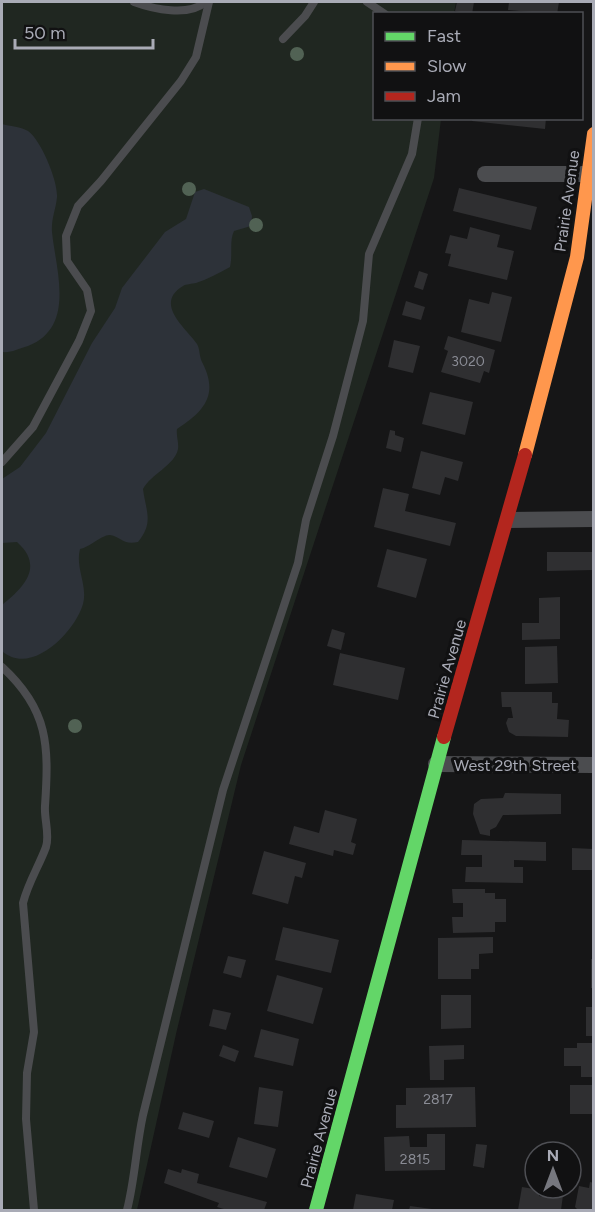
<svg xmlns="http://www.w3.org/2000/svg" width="595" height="1212" viewBox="0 0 595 1212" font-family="Figtree,sans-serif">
<rect width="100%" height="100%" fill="#161617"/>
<polygon fill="#202721" points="2,2 456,2 454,13 374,14 374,118 441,119 434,178 241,765 176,1034 137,1210 2,1210"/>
<g fill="#2d3239">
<path d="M 2,124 C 9,126 22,127 28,131 C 41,140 58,181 57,197 C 56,209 51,219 52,232 C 56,271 76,327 28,346 C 18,349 11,353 2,352 Z"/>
<path d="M 204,189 L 249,207 L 252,216 L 251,226 L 234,231 C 229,241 233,254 230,267 C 219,273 208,279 196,283 C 192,284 186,284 183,286 C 153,304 187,329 197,344 C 200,349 199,356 202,362 C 219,394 205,411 177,429 C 176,436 179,443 178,449 C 175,465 151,474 143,489 C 146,512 154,522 138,542 C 122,545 122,537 110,535 C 103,534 90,547 80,549 C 75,568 88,585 83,604 C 75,632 31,677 2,651 L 2,605 C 23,588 45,567 17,542 L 2,543 L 2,479 L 20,467 L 46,433 L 92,343 L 115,308 L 122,288 L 165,232 L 186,219 L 195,192 Z"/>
</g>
<g fill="#2f2f31">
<polygon points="457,2 474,2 472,14 455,11"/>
<polygon points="509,2 559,2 557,14 508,10"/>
<polygon points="473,118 546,118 545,129 472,121"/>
<polygon points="459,188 537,207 531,230 453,211"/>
<polygon points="470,227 500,235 497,247 514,251 507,280 448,266 451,254 445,253 450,235 467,239"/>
<polygon points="419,271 428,274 423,290 414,287"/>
<polygon points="492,292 512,297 501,342 461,332 469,299 489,304"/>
<polygon points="406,301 425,307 421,320 402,315"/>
<polygon points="448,336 495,350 489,373 484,371 480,383 441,372 448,351 444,349"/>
<polygon points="394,340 420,346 413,373 388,367"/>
<polygon points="430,392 473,402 465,435 422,424"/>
<polygon points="390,430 395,431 395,435 404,438 401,452 386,448"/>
<polygon points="421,451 463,462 458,481 445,477 440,495 412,488"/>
<polygon points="383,488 409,494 405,511 456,523 450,546 374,527"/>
<polygon points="387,549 427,559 416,598 377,587"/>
<polygon points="547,552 594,552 594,570 547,571"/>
<polygon points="560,597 560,639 522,640 522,623 539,623 539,598"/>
<polygon points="332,629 345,633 341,650 327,646"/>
<polygon points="557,646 558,683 525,684 525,647"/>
<polygon points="340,653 405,668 398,700 333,685"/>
<polygon points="501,692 552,692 552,703 558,703 557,719 569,720 568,737 516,736 509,732 506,723 508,718 513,718 511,707 502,707"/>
<polygon points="505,793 561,794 561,814 503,815 496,827 490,830 490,836 480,834 473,814 474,804 481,799 503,798"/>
<polygon points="325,810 357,819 351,842 356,844 353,855 334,850 333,856 289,844 294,826 319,833"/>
<polygon points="462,840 546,842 546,861 514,860 514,867 523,867 523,883 465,882 466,867 482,867 482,855 461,855"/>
<polygon points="572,848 594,849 594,870 572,870"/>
<polygon points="264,851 306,863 302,878 295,876 288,904 252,894"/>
<polygon points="452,889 485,889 485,893 495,893 495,899 506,899 506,922 495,922 495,932 453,933 452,917 463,917 463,903 453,903"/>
<polygon points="283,927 339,940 331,973 275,960"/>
<polygon points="493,937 493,953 479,954 479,969 471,969 471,979 438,979 438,938"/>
<polygon points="228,956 246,960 241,978 223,973"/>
<rect x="591" y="959" width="3" height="29"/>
<polygon points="277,975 323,988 313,1024 267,1011"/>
<polygon points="441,995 471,995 471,1028 441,1029"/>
<rect x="586" y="1007" width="8" height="29"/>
<polygon points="213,1009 231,1013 226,1030 209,1026"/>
<polygon points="261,1029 299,1039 293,1066 254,1057"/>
<polygon points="577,1043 594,1043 594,1077 581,1077 581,1066 564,1066 564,1048 577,1048"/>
<polygon points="223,1045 239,1051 235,1062 219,1056"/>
<polygon points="464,1045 464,1059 444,1060 444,1080 430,1080 429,1046"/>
<rect x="570" y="1085" width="24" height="29"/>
<polygon points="259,1087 283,1091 278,1127 254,1124"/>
<polygon points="475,1087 476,1127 396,1128 396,1105 406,1105 406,1088"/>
<polygon points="183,1112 214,1121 209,1138 178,1129"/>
<polygon points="427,1134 445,1134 445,1170 385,1171 384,1137 409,1136 410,1147 427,1147"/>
<polygon points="238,1137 276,1149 267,1178 229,1167"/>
<polygon points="476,1144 487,1145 484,1168 473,1166"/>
<polygon points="168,1169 181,1173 182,1169 199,1174 197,1183 267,1202 264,1210 227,1210 217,1207 219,1203 164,1183"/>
<polygon points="590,1182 594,1183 594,1210 578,1210 575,1207 579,1186 589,1188"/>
<polygon points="522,1187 540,1190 539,1196 545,1197 547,1188 564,1188 561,1210 518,1210"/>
<polygon points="356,1194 394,1200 392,1210 353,1210"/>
<polygon points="410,1206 432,1209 432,1210 409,1210"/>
</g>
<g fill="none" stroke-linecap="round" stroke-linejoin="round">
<g stroke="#4b4c4f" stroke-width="8">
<path d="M 134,2 C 153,9 189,17 205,2"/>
<polyline points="367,2 385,14"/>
<polyline points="283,39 305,16 314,2"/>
<polyline points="2,462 33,427 79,341 91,311 87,290 67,261 66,236 78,206 101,181 181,81 196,57 209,2"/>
<path d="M 2,667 C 49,710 49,746 45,806 C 44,819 50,835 46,847 C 39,866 28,883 23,903 L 34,1032 L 27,1073 L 26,1119 L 34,1210"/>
<path d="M 127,1210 C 135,1179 136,1147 143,1115 L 223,790 L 298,563 L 306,520 L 333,436 L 363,321 L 369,254 L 412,154 L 418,118"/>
</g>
<g stroke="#4b4c4f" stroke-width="16">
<polyline points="485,174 594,174"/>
<polyline points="508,520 594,519"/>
<polyline points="436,764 594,765"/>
</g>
<polyline stroke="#63d668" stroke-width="14" points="316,1210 444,737"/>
<polyline stroke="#ff974d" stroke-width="14" points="525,455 577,257 594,134"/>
<polyline stroke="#b3261e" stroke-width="14" points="444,737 525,455"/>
</g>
<g fill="#516254">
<circle cx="297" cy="54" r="7"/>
<circle cx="189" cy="189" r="7"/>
<circle cx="256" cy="225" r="7"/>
<circle cx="75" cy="726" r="7"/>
</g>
<g text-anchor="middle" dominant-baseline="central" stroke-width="6" stroke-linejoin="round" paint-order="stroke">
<g font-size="14" fill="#8a8c95">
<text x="468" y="361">3020</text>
<text x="438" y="1099">2817</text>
<text x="415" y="1159">2815</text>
</g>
<g font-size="16" fill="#a9abb6" stroke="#111112">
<text transform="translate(567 201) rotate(-82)">Prairie Avenue</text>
<text transform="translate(447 669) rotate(-74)">Prairie Avenue</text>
<text x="515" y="765">West 29th Street</text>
<text transform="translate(319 1138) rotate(-75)">Prairie Avenue</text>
</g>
</g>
<rect width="595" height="1212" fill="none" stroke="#a9abb6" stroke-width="6"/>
<rect x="373" y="12" width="210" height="108" fill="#111112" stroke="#4e4f54" stroke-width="1.5"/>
<rect x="385" y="32" width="30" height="9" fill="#63d668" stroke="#4e4f54" stroke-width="1.5"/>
<text x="427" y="42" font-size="18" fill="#a9abb6">Fast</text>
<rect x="385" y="62" width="30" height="9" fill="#ff974d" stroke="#4e4f54" stroke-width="1.5"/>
<text x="427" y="72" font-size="18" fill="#a9abb6">Slow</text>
<rect x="385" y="92" width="30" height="9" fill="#b3261e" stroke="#4e4f54" stroke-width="1.5"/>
<text x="427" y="102" font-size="18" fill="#a9abb6">Jam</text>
<g transform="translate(553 1170)"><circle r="28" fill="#111112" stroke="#4e4f54" stroke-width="1.5"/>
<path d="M0-4.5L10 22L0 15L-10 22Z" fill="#76777e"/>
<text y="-9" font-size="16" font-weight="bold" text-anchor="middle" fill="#a9abb6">N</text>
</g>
<path d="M15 39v9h138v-9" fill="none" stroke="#a9abb6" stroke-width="3"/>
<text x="24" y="39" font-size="18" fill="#a9abb6" stroke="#111112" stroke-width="4.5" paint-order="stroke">50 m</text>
</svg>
